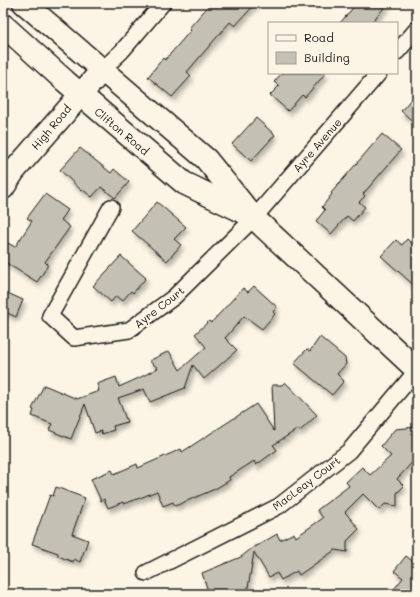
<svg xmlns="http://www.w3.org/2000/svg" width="420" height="597" viewBox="0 0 420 597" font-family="Mali,sans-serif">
<defs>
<filter id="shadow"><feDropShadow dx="2.5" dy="4.5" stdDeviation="2" flood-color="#0004"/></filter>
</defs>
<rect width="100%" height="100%" fill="#fcf5e5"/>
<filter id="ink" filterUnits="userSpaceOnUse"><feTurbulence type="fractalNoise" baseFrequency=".025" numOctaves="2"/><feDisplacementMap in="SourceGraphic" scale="8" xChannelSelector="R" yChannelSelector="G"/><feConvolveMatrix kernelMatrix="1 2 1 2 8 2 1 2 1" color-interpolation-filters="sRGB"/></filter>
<g filter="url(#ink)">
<g fill="#c4c0b3" stroke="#1c1c1c" filter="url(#shadow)">
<polygon points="211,3 256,3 235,26 230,22 204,52 187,72 191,76 172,97 148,77 163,58 165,60 191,30 189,28"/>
<polygon points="357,3 388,3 371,23 340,23"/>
<polygon points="282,73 326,73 305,97 302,95 288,111 270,95 279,86 274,82"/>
<polygon points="417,92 417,125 401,111"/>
<polygon points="256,118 275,135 251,161 232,144"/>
<polygon points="382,134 401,150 363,194 365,196 359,202 365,207 353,221 347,216 331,234 316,221 325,210 322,207 332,194 331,193"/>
<polygon points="80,148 111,173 114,169 129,182 115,198 101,187 92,197 83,190 82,191 60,170"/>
<polygon points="45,194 68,210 61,220 70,227 45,262 47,264 47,267 37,282 3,261 3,250 8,243 15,247 32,221 27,218"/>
<polygon points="157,202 186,227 174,239 181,245 167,261 132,231"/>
<polygon points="407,239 417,248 417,288 381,256 396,240 402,245"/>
<polygon points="121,256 146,278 133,293 131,291 122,301 116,296 111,302 93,286"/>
<polygon points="254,286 277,307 273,312 275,314 262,329 244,316 225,338 237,350 204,379 193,365 185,388 150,402 144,389 118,398 127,422 113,426 114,430 102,434 101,431 95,433 85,404 71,439 49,430 52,424 32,416 34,410 32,409 44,385 77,399 99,391 97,384 116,377 119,387 141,377 158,368 149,361 169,351 180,370 206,347 195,334 209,321 211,323 243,288 248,292"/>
<polygon points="3,291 23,300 16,317 3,311"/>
<polygon points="320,337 345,358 346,364 337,374 344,381 332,395 294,363 307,349 310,351"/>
<polygon points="285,382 317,415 300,431 298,429 273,445 277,450 256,465 254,461 229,477 230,480 215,489 175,506 173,502 163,506 157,491 140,498 124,504 123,502 108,508 104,499 101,501 91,479 112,470 114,474 137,464 138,468 181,449 182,452 256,404 274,431 272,385 282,385"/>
<polygon points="417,427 417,457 397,479 404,486 397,493 397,506 385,504 379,510 363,494 345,512 359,529 347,541 347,552 335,550 299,575 297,571 281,580 277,573 269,577 254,552 247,594 209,594 202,573 241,557 256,545 255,547 277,534 280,540 294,533 296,537 323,518 317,510 349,486 346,482 362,467 370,475 391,456 381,446 395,429"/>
<polygon points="56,487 85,498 72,534 88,540 80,562 74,559 73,562 58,556 58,553 32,544 50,495 53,496"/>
<polygon points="406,556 415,563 417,560 417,594 390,594 403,578 394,571"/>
</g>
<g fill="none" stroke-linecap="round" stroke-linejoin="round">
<defs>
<g id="minor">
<polyline points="397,52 417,29"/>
<polyline points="103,69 122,51 163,3"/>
<polyline points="111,207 50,316 74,338 129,330 174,297 254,218 379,73"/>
<polyline points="146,573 279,506 349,451 417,370"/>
</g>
<g id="secondary">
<polyline points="24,3 206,159 254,218 417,370"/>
<polyline points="3,25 65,81 184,183 248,214"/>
<polyline points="3,188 14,171 103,69"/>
</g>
</defs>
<use href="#minor" stroke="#1c1c1c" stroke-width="18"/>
<use href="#secondary" stroke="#1c1c1c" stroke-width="25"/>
<use href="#minor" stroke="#fcf5e5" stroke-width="15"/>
<use href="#secondary" stroke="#fcf5e5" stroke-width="22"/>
</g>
</g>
<g text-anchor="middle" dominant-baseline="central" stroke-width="4" stroke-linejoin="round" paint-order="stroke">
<g font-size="11" fill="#1c1c1c" stroke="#fcf5e5">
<text transform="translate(51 127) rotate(-50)">High Road</text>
<text transform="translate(122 131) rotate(40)">Clifton Road</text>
<text transform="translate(317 145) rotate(-49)">Ayre Avenue</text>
<text transform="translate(159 307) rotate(-38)">Ayre Court</text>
<text transform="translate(306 483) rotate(-37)">MacLeay Court</text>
</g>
</g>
<rect width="420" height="597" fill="none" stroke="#fcf5e5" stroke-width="16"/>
<rect x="8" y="8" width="404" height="581" fill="none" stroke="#1c1c1c" stroke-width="1.5" filter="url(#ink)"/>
<rect x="268" y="22" width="130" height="52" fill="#fcf5e5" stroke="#a29e95"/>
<rect x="276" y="35" width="20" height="6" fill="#fcf5e5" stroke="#a29e95"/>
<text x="304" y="42" font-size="12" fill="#1c1c1c">Road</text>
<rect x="276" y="52" width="20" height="12" fill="#c4c0b3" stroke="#a29e95"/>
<text x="304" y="62" font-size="12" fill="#1c1c1c">Building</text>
</svg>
